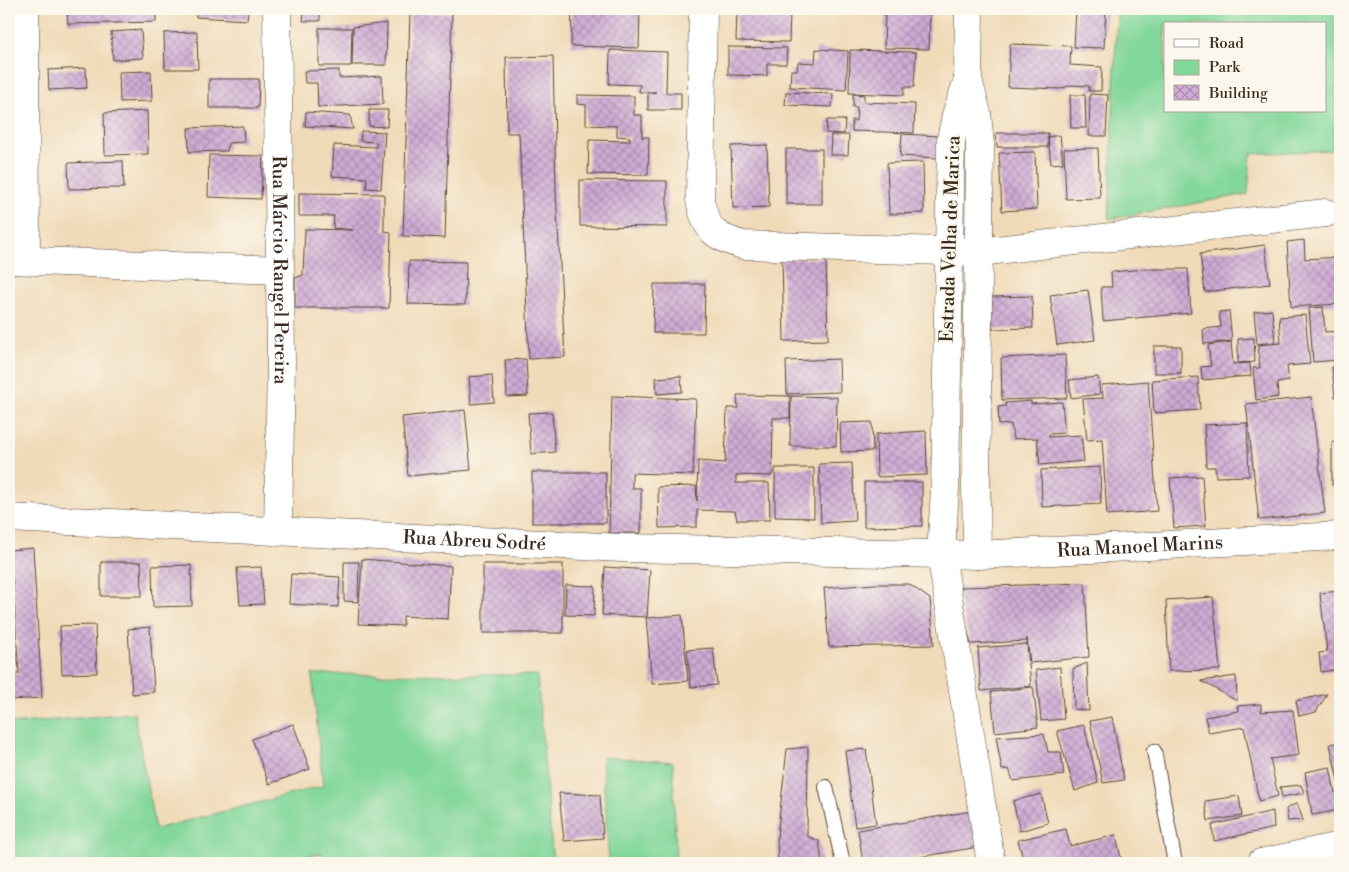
<svg xmlns="http://www.w3.org/2000/svg" width="1349" height="872" viewBox="0 0 1349 872" font-family="'Libre Bodoni',serif">
<defs>
<pattern id="building-cross-hatch" width="8" height="8" patternUnits="userSpaceOnUse" patternTransform="scale(1.25)"><rect width="8" height="8" fill="#cfabd5"/><path d="M0 0l8 8M0 8l8-8" fill="none" stroke="#a98bac"/></pattern>
</defs>
<rect width="100%" height="100%" fill="#fbf7ec"/>
<filter id="ink" filterUnits="userSpaceOnUse"><feTurbulence type="fractalNoise" baseFrequency=".02" numOctaves="2"/><feDisplacementMap in="SourceGraphic" scale="10" xChannelSelector="R" yChannelSelector="G"/><feConvolveMatrix kernelMatrix="1 2 1 2 8 2 1 2 1" color-interpolation-filters="sRGB"/></filter>
<filter id="wash" filterUnits="userSpaceOnUse"><feTurbulence type="fractalNoise" baseFrequency=".0096" numOctaves="4" result="noise"/><feDisplacementMap in="SourceGraphic" scale="20" xChannelSelector="R" yChannelSelector="G"/><feGaussianBlur stdDeviation="1.12" result="paint"/><feColorMatrix in="noise" values="0 0 0 0 0 0 0 0 0 0 0 0 0 0 0 0 0 1.4 0 .05"/><feComposite in="paint" operator="in"/></filter>
<g filter="url(#wash)">
<rect width="100%" height="100%" fill="#f0dbb9"/>
<g fill="#82d79a" stroke="#5e805c" fill-rule="evenodd">
<path d="M 1117,9 L 1340,9 L 1340,120 L 1335,122 L 1333,150 L 1251,154 L 1248,194 L 1109,219 ZM 1165,24 L 1325,24 L 1325,111 L 1165,111 Z"/>
<polygon points="312,674 537,675 553,863 322,863 322,853 280,863 9,863 9,724 134,713 155,829 323,786"/>
<polygon points="602,757 673,762 676,863 609,863"/>
</g>
<g id="blocks">
<g fill="url(#building-cross-hatch)">
<polygon points="67,9 156,9 156,22 68,24"/>
<polygon points="197,9 248,9 247,20 196,17"/>
<polygon points="365,9 390,9 390,15 367,14"/>
<polygon points="572,9 640,9 639,48 571,46"/>
<polygon points="744,9 780,9 780,13 790,13 789,42 736,41 737,11 744,11"/>
<polygon points="1076,9 1106,9 1104,48 1074,47"/>
<polygon points="885,10 930,11 929,49 884,48"/>
<polygon points="304,11 320,12 320,21 303,21"/>
<polygon points="410,13 452,13 445,238 403,236"/>
<polygon points="387,23 386,65 352,65 353,27"/>
<polygon points="319,28 352,28 351,66 319,66"/>
<polygon points="141,30 143,58 113,60 111,32"/>
<polygon points="197,32 198,69 165,69 164,33"/>
<polygon points="1010,44 1071,46 1070,65 1102,67 1101,91 1089,91 1089,86 1071,85 1060,89 1008,87"/>
<polygon points="728,47 787,48 786,64 767,64 767,76 728,75"/>
<polygon points="816,49 848,51 846,90 790,87 791,70 797,70 798,62 815,63"/>
<polygon points="610,50 667,52 666,93 681,93 681,110 648,110 648,93 656,92 639,92 640,85 609,84"/>
<polygon points="850,50 916,52 914,87 904,87 904,95 849,93"/>
<polygon points="553,56 556,192 565,357 529,359 519,133 507,133 506,57"/>
<polygon points="86,68 87,88 49,90 48,70"/>
<polygon points="339,70 339,78 382,76 383,104 318,107 317,83 305,83 304,71"/>
<polygon points="151,71 152,101 120,102 119,72"/>
<polygon points="209,79 259,79 258,108 209,108"/>
<polygon points="786,92 833,94 832,107 785,105"/>
<polygon points="853,94 864,95 864,102 915,104 914,133 852,131 852,120 856,121 857,107 853,107"/>
<polygon points="1090,94 1108,95 1106,136 1089,136"/>
<polygon points="577,95 634,96 634,115 642,115 642,137 649,137 648,175 588,174 589,140 630,141 630,137 617,136 617,126 586,125 586,105 577,104"/>
<polygon points="1070,95 1085,95 1086,128 1071,128"/>
<polygon points="369,110 388,110 387,127 369,126"/>
<polygon points="147,111 148,154 105,155 104,113"/>
<polygon points="306,112 350,115 353,129 305,126"/>
<polygon points="827,120 845,120 844,134 826,133"/>
<polygon points="243,126 244,142 228,143 227,151 189,152 188,128"/>
<polygon points="361,131 385,132 381,189 366,188 367,178 332,176 334,145 376,147 376,142 360,141"/>
<polygon points="996,133 1048,133 1048,147 997,147"/>
<polygon points="902,134 940,136 939,158 900,156"/>
<polygon points="831,135 849,135 848,155 830,155"/>
<polygon points="1060,135 1063,163 1051,164 1048,137"/>
<polygon points="767,145 769,207 733,208 731,146"/>
<polygon points="1098,148 1100,198 1066,199 1064,149"/>
<rect x="786" y="149" width="36" height="55"/>
<polygon points="1035,152 1037,209 1002,211 999,153"/>
<polygon points="209,155 263,156 261,199 208,197"/>
<polygon points="123,161 124,188 69,189 68,163"/>
<polygon points="923,162 924,213 889,214 887,163"/>
<polygon points="580,180 667,181 667,227 580,226"/>
<polygon points="299,193 384,194 384,231 391,232 389,308 295,308 295,278 303,275 305,229 353,230 333,228 334,216 299,216"/>
<polygon points="1304,240 1305,259 1340,257 1340,304 1291,307 1287,242"/>
<polygon points="1265,245 1270,284 1205,292 1200,254"/>
<polygon points="826,258 828,340 784,341 782,259"/>
<polygon points="409,261 466,262 465,305 408,304"/>
<polygon points="1145,269 1188,269 1191,313 1103,321 1101,287 1112,287 1111,272"/>
<polygon points="654,284 705,284 704,333 653,333"/>
<polygon points="1088,290 1095,340 1057,345 1050,295"/>
<polygon points="1032,296 1033,328 992,329 991,297"/>
<polygon points="1323,307 1325,332 1340,331 1340,360 1313,362 1309,308"/>
<polygon points="1272,310 1275,342 1257,344 1254,312"/>
<polygon points="1229,311 1232,341 1204,344 1203,329 1221,327 1219,312"/>
<polygon points="1305,315 1310,364 1287,366 1289,381 1277,383 1278,397 1256,400 1253,368 1260,368 1258,345 1281,343 1279,317"/>
<polygon points="1254,338 1255,362 1238,363 1238,339"/>
<polygon points="1231,342 1233,364 1250,363 1251,376 1202,380 1201,367 1211,366 1208,345"/>
<rect x="1154" y="346" width="27" height="27"/>
<polygon points="1065,355 1067,398 1002,400 1001,358"/>
<polygon points="526,359 528,396 507,397 505,360"/>
<polygon points="839,359 840,392 787,394 786,361"/>
<polygon points="1340,366 1340,396 1335,397 1332,367"/>
<polygon points="492,375 494,402 471,404 469,377"/>
<polygon points="681,376 682,392 657,394 656,378"/>
<polygon points="1098,377 1100,394 1071,398 1069,380"/>
<polygon points="1198,377 1200,410 1154,413 1152,380"/>
<polygon points="1148,381 1157,511 1107,515 1102,439 1087,440 1083,399 1103,398 1102,385"/>
<polygon points="737,395 790,396 790,418 773,418 772,476 736,475 736,483 769,483 770,520 737,520 735,511 697,510 697,527 659,528 658,487 696,486 697,501 698,461 725,463 727,408 738,408"/>
<polygon points="612,396 696,399 693,475 632,473 632,488 641,488 641,533 609,533"/>
<polygon points="791,396 837,397 836,446 790,446"/>
<polygon points="1311,397 1325,513 1259,520 1246,404"/>
<polygon points="1031,401 1031,404 1062,402 1065,433 1049,434 1049,437 1081,435 1084,461 1040,465 1037,438 1013,439 1011,424 999,425 998,407 1006,406 1005,403"/>
<polygon points="465,410 471,470 408,476 402,417"/>
<polygon points="552,412 555,452 531,454 528,413"/>
<polygon points="872,422 873,451 841,452 840,423"/>
<polygon points="1247,423 1249,476 1216,477 1215,467 1206,467 1204,425"/>
<polygon points="926,431 927,475 877,477 876,434"/>
<rect x="1332" y="442" width="8" height="43"/>
<polygon points="852,463 855,521 821,523 819,464"/>
<polygon points="1100,467 1101,504 1042,507 1041,470"/>
<polygon points="775,468 814,468 814,518 775,517"/>
<rect x="532" y="472" width="74" height="51"/>
<polygon points="1202,476 1206,526 1174,528 1170,478"/>
<polygon points="864,482 922,482 922,526 864,527"/>
<polygon points="33,548 42,698 10,700 9,674 19,674 12,577 9,578 9,550"/>
<polygon points="362,559 451,566 448,619 403,616 403,626 358,624"/>
<polygon points="101,562 141,562 142,596 101,596"/>
<polygon points="344,562 359,562 358,602 344,601"/>
<rect x="483" y="564" width="80" height="69"/>
<polygon points="191,565 192,606 153,607 152,566"/>
<polygon points="261,567 264,604 240,605 237,568"/>
<polygon points="605,567 650,570 647,617 602,615"/>
<polygon points="291,574 340,577 338,607 289,604"/>
<polygon points="1085,583 1089,657 1030,663 1027,638 1027,641 971,644 958,595 962,587"/>
<polygon points="875,584 909,584 930,599 934,645 829,647 824,588"/>
<polygon points="566,585 595,586 594,616 565,615"/>
<polygon points="1340,591 1340,669 1321,672 1319,653 1327,652 1320,593"/>
<polygon points="1213,597 1220,670 1169,671 1166,600"/>
<polygon points="682,615 688,681 652,684 646,618"/>
<polygon points="95,625 97,673 62,674 60,626"/>
<polygon points="150,627 154,692 132,694 128,629"/>
<polygon points="1027,644 1031,686 981,691 978,648"/>
<polygon points="713,648 717,685 691,687 687,650"/>
<polygon points="1087,663 1089,711 1074,709 1073,669"/>
<polygon points="1060,667 1064,719 1041,721 1036,670"/>
<polygon points="1236,676 1237,701 1201,681"/>
<polygon points="1033,687 1038,727 995,732 991,692"/>
<polygon points="1327,694 1316,712 1299,716 1296,701"/>
<polygon points="1261,704 1261,712 1293,710 1299,755 1270,759 1278,796 1259,801 1244,727 1209,733 1205,717 1239,711 1237,706"/>
<polygon points="1112,717 1124,780 1103,783 1090,721"/>
<polygon points="293,724 310,769 269,784 252,739"/>
<polygon points="1084,725 1098,783 1075,791 1057,731"/>
<polygon points="1044,734 1048,752 1061,752 1064,775 1013,781 1009,769 1002,770 996,737"/>
<polygon points="1340,742 1340,785 1339,785 1330,744"/>
<polygon points="808,747 807,836 819,841 822,863 778,863 777,837 787,749"/>
<polygon points="866,749 876,824 855,827 845,751"/>
<polygon points="1330,767 1335,793 1340,792 1340,810 1312,815 1305,772"/>
<polygon points="1301,785 1304,793 1282,797 1280,787"/>
<polygon points="559,793 600,795 603,838 564,841"/>
<polygon points="1041,794 1048,823 1020,831 1013,801"/>
<polygon points="1239,796 1242,816 1208,821 1205,801"/>
<polygon points="1297,803 1303,820 1288,821 1286,809"/>
<polygon points="972,811 978,847 885,863 863,863 858,830"/>
<polygon points="1273,811 1274,828 1214,841 1212,825"/>
<polygon points="1066,829 1070,846 1116,835 1122,863 1024,863 1018,840"/>
</g>
</g>
</g>
<g filter="url(#ink)">
<use href="#blocks" fill-opacity="0" stroke="#564535" stroke-width="1"/>
<g fill="none" stroke-linecap="round" stroke-linejoin="round">
<defs>
<g id="lane">
<polyline points="1154,751 1175,863"/>
<polyline points="826,787 843,863"/>
</g>
<g id="street">
<polyline points="25,9 26,260"/>
<path id="s1" d="M 277,9 L 281,361 L 278,532"/>
<path d="M 703,9 L 700,200 C 706,230 714,237 743,245 L 978,252 L 1326,213"/>
<polyline points="969,9 968,80 977,113 980,145 976,487 977,555"/>
<polyline points="968,80 956,115 951,139 945,489 941,554 991,863"/>
<polyline points="9,260 279,270"/>
</g>
<g id="secondary">
<path id="s2" d="M 9,518 L 623,548 L 941,554 L 977,555 L 1340,536"/>
</g>
<polyline id="highway" points="1261,863 1340,846"/>
</defs>
<use href="#lane" stroke="#564535" stroke-width="16"/>
<use href="#street" stroke="#564535" stroke-width="29"/>
<use href="#secondary" stroke="#564535" stroke-width="29"/>
<use href="#highway" stroke="#564535" stroke-width="29"/>
<use href="#lane" stroke="#fff" stroke-width="14"/>
<use href="#street" stroke="#fff" stroke-width="28"/>
<use href="#secondary" stroke="#fff" stroke-width="28"/>
<use href="#highway" stroke="#fff" stroke-width="28"/>
</g>
</g>
<g text-anchor="middle" dominant-baseline="central" stroke-width="4" stroke-linejoin="round" paint-order="stroke">
<g font-size="19" fill="#3b2a1e" stroke="#fbf7ec">
<text transform="translate(950 239) rotate(-88)">Estrada Velha de Marica</text>
<text stroke="none"><textPath href="#s1" startOffset="261">Rua Márcio Rangel Pereira</textPath></text>
<text stroke="none"><textPath href="#s2" startOffset="466">Rua Abreu Sodré</textPath></text>
<text stroke="none"><textPath href="#s2" startOffset="1132">Rua Manoel Marins</textPath></text>
</g>
</g>
<rect width="1349" height="872" fill="none" stroke="#fbf7ec" stroke-width="30"/>
<rect x="1164" y="22" width="162" height="90" fill="#fbf7ec" stroke="#aea59a"/>
<rect x="1174" y="39" width="25" height="8" fill="#ffffff" stroke="#aea59a"/>
<text x="1209" y="48" font-size="15" fill="#3b2a1e">Road</text>
<rect x="1174" y="60" width="25" height="15" fill="#82d79a" stroke="#aea59a"/>
<text x="1209" y="72" font-size="15" fill="#3b2a1e">Park</text>
<rect x="1174" y="85" width="25" height="15" fill="url(#building-cross-hatch)" stroke="#aea59a"/>
<text x="1209" y="98" font-size="15" fill="#3b2a1e">Building</text>
</svg>
